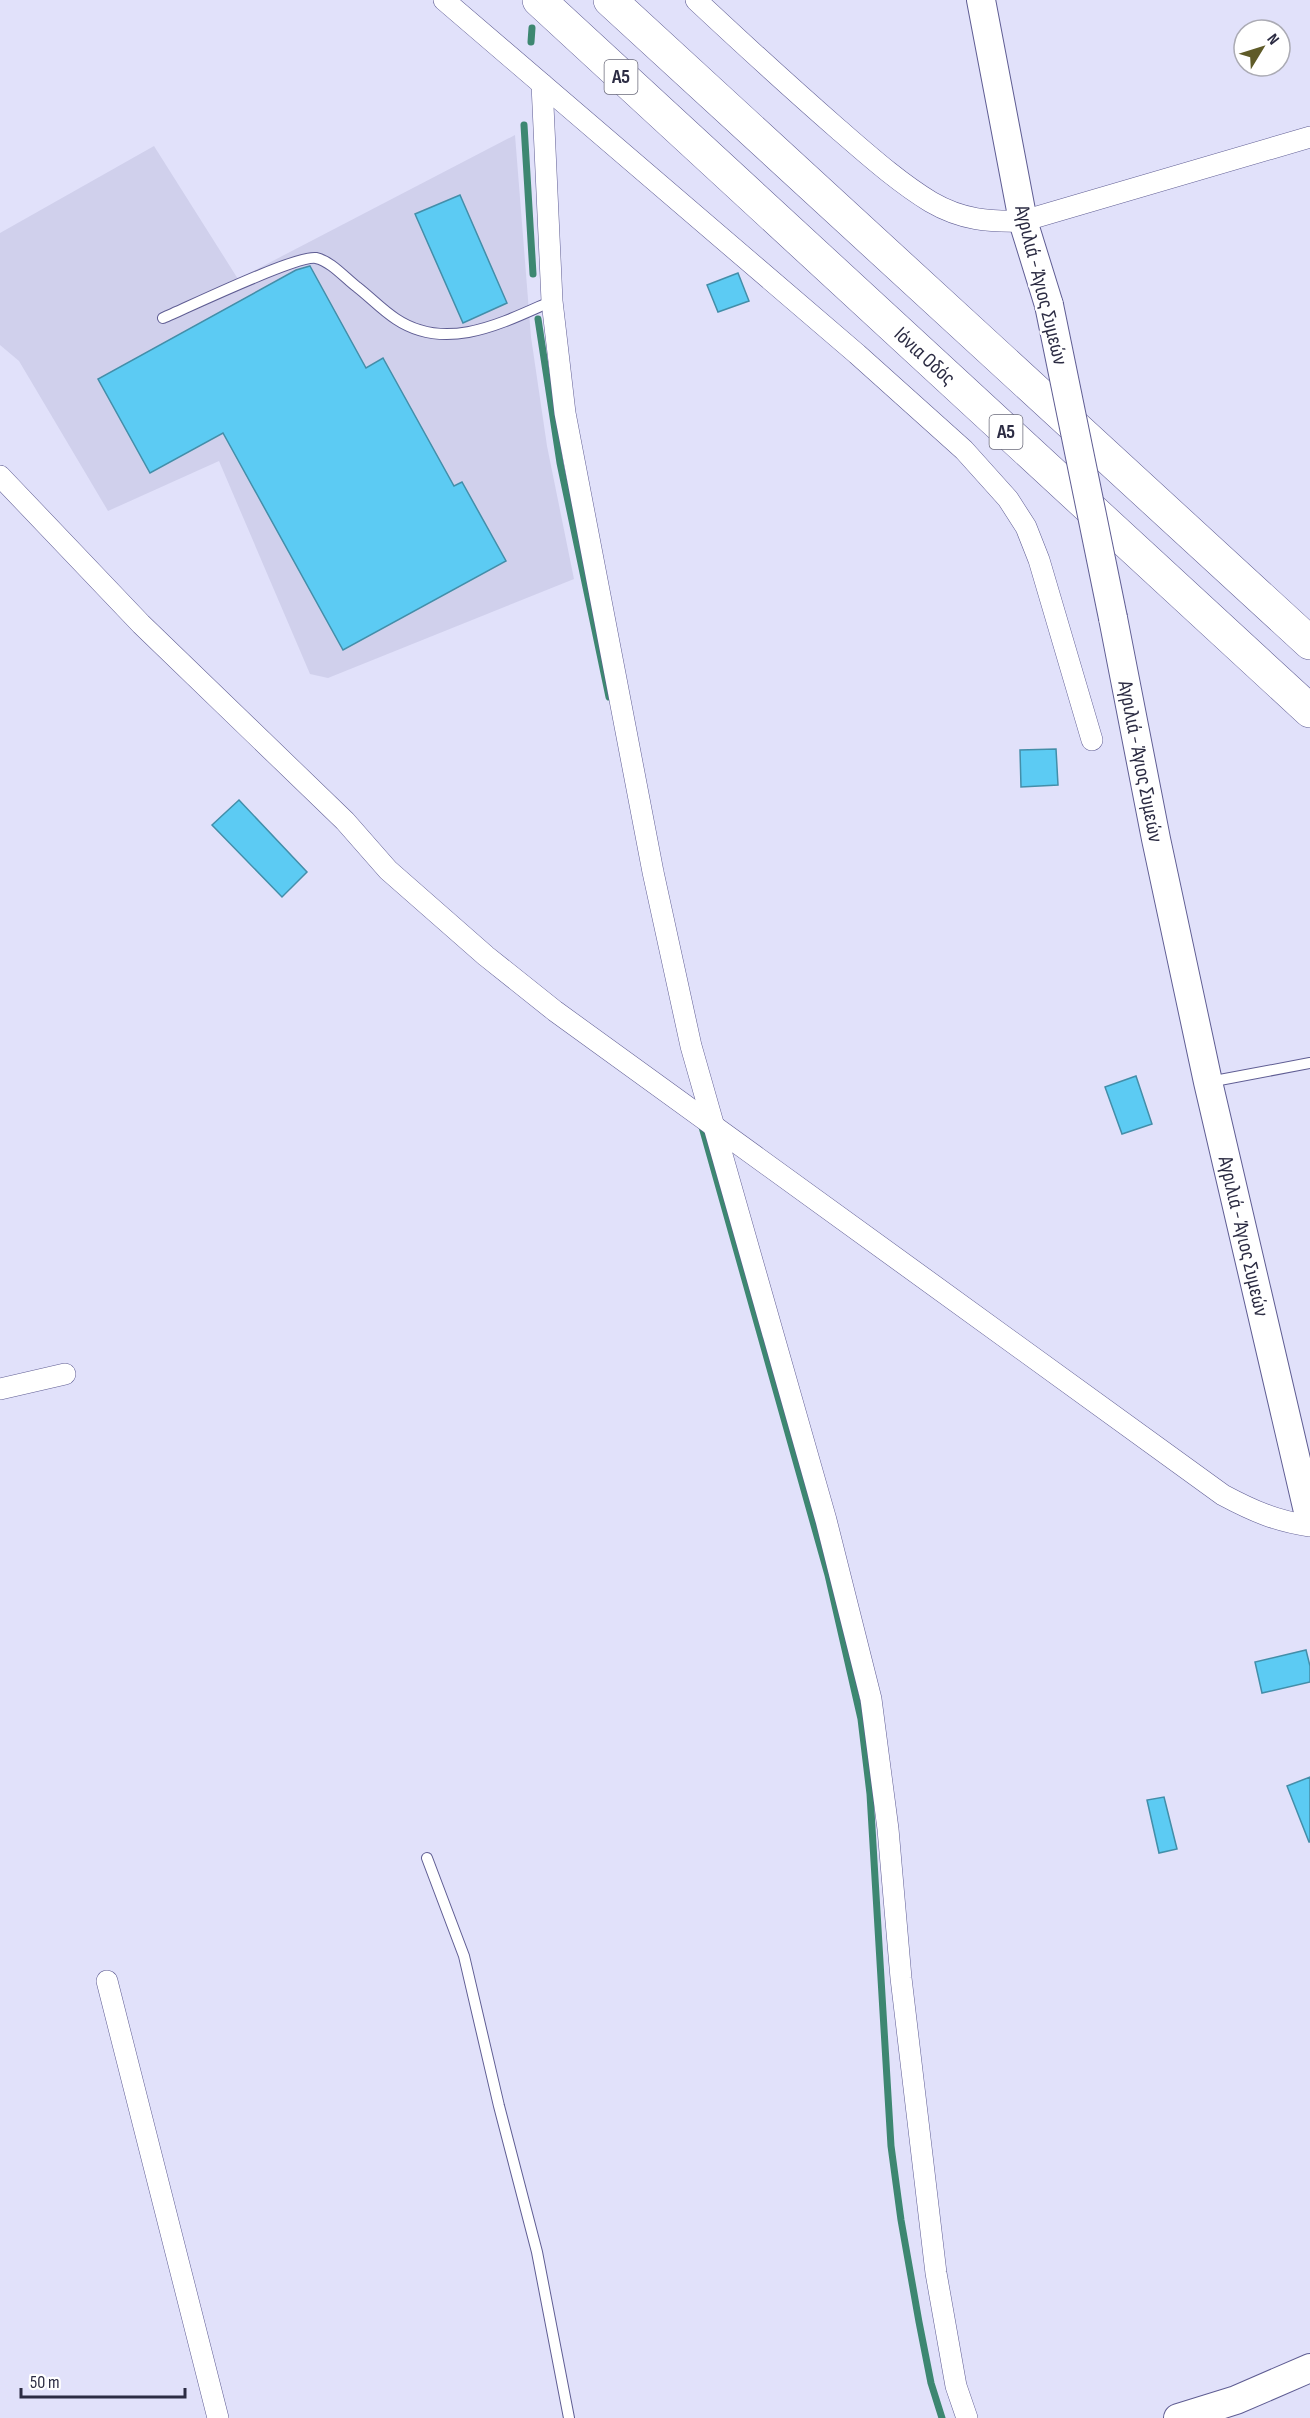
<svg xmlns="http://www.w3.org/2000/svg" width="1310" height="2418" viewBox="0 0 1310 2418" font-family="'Sofia Sans Condensed',sans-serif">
<rect width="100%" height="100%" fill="#e1e1fa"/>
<polygon fill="#d0d0ec" points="515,135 531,337 547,446 574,579 328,678 310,674 219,461 108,511 19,361 0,345 0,233 154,146 238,279"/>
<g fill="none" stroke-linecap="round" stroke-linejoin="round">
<g stroke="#3d8771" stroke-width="7">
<polyline points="531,42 532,28"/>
<polyline points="524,125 533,274"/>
<polyline points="538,319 560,463 609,697"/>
<polyline points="702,1127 828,1575 861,1719 870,1794 891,2146 901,2220 919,2322 931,2383 942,2418"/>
</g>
</g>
<g fill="#5ccbf3" stroke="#438ea9" stroke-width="1.5">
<polygon points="460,195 507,303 463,323 415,214"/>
<polygon points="310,266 366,368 383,358 454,486 462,482 506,561 343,650 223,433 150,473 98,379 296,270"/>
<polygon points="738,273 749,301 718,312 707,285"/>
<polygon points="1056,749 1058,785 1021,787 1020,750"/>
<polygon points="239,800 307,872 282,897 212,825"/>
<polygon points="1136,1076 1152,1124 1122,1134 1105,1087"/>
<polygon points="1306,1650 1310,1666 1310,1682 1262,1693 1255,1662"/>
<polygon points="1310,1777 1310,1842 1309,1842 1287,1786"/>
<polygon points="1164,1797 1177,1849 1159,1853 1147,1800"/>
</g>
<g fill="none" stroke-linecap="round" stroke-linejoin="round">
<defs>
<g id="lane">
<path d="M 163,318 C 189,307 296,255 316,258 C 331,261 346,279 357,287 C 370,297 382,310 396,319 C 447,353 504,322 552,301"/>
<polyline points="1209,1082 1310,1063"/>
<polyline points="427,1858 464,1956 499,2106 537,2252 569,2418"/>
</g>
<g id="street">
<polyline points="444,0 857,354 964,450 1008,499 1026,527 1039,560 1092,740"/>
<path d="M 696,0 C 743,44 790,87 838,129 C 867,154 898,182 931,202 C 962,220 989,222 1023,221 L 1310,137"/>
<polyline points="542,84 552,301 565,413 653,872 691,1046 826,1520 871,1699 888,1829 901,1978 936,2273 956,2386 967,2418"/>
<path d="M 0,476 L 141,624 L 345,821 L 388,870 L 486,956 L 555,1011 L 1223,1495 C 1253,1511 1276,1521 1310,1526"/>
<polyline points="0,1389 65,1374"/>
<polyline points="107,1981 218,2418"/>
</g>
<g id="secondary">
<polyline points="981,0 1023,221 1049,305"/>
<path id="s1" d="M 1113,618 L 1156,839 L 1208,1082 L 1310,1520"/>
<polyline points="1178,2418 1236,2400 1310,2368"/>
</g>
<g id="highway">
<path id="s2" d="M 539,0 L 1310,711"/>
<polyline points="610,0 1310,643"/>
</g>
</defs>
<use href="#lane" stroke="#5f5d93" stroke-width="12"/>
<use href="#street" stroke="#5f5d93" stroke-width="22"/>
<use href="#secondary" stroke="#5f5d93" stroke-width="30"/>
<use href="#highway" stroke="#5f5d93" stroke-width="34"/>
<use href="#lane" stroke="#fff" stroke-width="10"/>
<use href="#street" stroke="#fff" stroke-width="21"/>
<use href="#secondary" stroke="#fff" stroke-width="28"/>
<use href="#highway" stroke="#fff" stroke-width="33"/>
<defs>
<polyline id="secondary-bridge" points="1049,305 1113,618"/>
</defs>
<use href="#secondary-bridge" stroke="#5f5d93" stroke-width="30" stroke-linecap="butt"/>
<use href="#secondary-bridge" stroke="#fff" stroke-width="28"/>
</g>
<g text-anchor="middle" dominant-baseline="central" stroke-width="5" stroke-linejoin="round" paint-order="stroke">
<g fill="#fff" stroke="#6b6b7b" stroke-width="1.5">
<rect x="604.5" y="60" width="33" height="34" rx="4.5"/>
<rect x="989.5" y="415" width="33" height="34" rx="4.5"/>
</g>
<g font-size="20" font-weight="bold" fill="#2c2c43">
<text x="621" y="77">Α5</text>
<text x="1006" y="432">Α5</text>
</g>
<g font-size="21" fill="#2c2c43" stroke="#fff">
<text transform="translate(1041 285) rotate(76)">Αγριλιά - Άγιος Συμεών</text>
<text stroke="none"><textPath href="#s2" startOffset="525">Ιόνια Οδός</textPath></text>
<text stroke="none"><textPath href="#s1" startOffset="146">Αγριλιά - Άγιος Συμεών</textPath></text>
<text stroke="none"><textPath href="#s1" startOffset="632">Αγριλιά - Άγιος Συμεών</textPath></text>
</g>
</g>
<g transform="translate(1262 48) rotate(52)"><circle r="28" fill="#ffffff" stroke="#ababb4" stroke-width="1.5"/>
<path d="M0-4.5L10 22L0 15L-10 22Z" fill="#5f5b28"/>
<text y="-9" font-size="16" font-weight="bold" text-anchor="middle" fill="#2c2c43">N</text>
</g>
<path d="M21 2388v9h164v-9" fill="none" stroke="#2c2c43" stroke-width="3"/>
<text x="30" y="2388" font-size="18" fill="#2c2c43" stroke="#ffffff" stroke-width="4.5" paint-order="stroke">50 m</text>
</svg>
